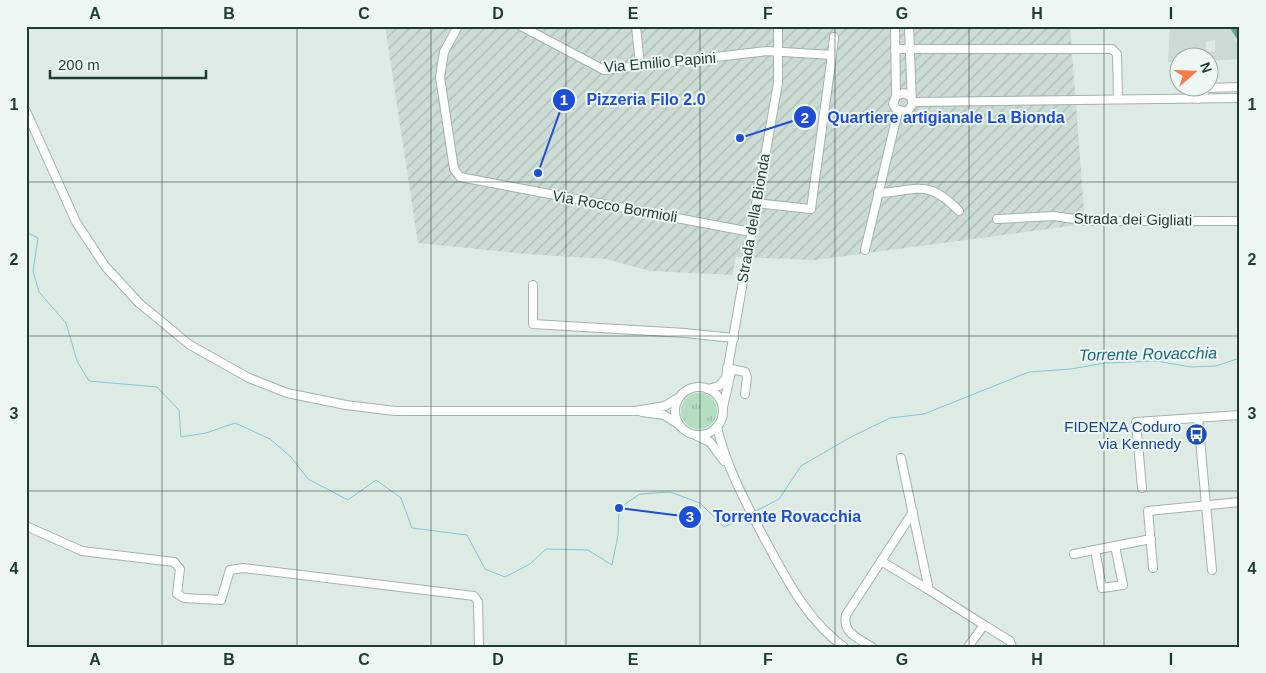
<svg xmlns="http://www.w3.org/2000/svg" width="1266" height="673" viewBox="0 0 1266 673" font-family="Helvetica,sans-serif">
<defs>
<pattern id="industrial-furrows" width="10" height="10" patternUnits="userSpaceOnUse" patternTransform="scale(1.25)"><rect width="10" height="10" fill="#ccdbd4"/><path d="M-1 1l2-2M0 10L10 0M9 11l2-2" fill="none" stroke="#afbdb7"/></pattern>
<pattern id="grass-tufts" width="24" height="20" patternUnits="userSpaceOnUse" patternTransform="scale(1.25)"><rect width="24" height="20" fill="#b5dec1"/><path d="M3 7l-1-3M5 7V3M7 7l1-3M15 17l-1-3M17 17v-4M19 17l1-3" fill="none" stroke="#9bbfa6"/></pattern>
</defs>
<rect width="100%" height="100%" fill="#deebe5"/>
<path fill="#ccdbd4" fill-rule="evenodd" d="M 1170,26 L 1229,26 L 1240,50 L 1240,59 L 1209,61 L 1208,58 L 1178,58 L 1178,62 L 1168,62 ZM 1213,40 L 1215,40 L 1215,52 L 1206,51 L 1206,42 Z"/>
<polygon fill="url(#industrial-furrows)" points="385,26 1070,26 1085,224 815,260 736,257 732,275 650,271 606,259 526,254 418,243"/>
<circle fill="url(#grass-tufts)" cx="699" cy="411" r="18"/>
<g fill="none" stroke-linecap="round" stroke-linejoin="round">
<g stroke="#81c6d5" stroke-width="1">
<polyline points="26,232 38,238 33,271 39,292 66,323 77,361 89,381 157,387 179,410 181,437 206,433 235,423 270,439 291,457 308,479 348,500 376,480 401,498 412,528 467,535 485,569 505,577 530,564 546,549 588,550 612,565 618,535 619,508 640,494 670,492 700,503 724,527 749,515"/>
<polyline points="754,512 779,499 801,466 849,438 890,418 924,414 1029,372 1071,369 1105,363 1156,361 1191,367 1216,366 1240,358"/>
</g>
<defs>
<g id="minor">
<polyline points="458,26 444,52 440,77 454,169 460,177 751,232"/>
<polyline points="521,26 604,70 767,51 832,55 811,209 756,203"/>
<polyline points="636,26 640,65"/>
<polyline points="895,26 896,96"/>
<polyline points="909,26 912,105 907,112 896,109 893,104 896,96 904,93 911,97"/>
<polyline points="895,49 1112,49 1117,54 1118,99"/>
<polyline points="832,55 834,37"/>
<polyline points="1198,99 1207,88 1240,87"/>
<polyline points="913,102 1240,98"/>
<polyline points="26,111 76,222 105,266 139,303 190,345 249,378 287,393 346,405 395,411 635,411 665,406 678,398"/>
<path d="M 878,193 C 918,191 927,178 959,211"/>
<polyline points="997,219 1054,216 1087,221 1240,221"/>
<polyline points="865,250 898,111"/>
<polyline points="533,285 533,324 685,333 734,338"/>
<polyline points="727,368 745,372 747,377 745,394"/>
<circle cx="699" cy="411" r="24"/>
<polyline points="708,389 719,386 726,378 778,83 778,26"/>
<polyline points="723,407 731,372"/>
<polyline points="642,412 664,415 678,424"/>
<polyline points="1198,418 1212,570"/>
<path d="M 717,427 C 726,466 745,501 763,536 C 785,576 806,620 844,647"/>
<polyline points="697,436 710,442 724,461"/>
<polyline points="901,458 929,590 984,625 968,647"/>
<polyline points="1142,488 1136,422 1240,415"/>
<polyline points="26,526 82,551 174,562 180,569 177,594 184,598 221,600 230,570 243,568 474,596 478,602 479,647"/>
<polyline points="1095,550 1102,588 1123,585 1115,546"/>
<polyline points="1074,554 1151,539"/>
<polyline points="881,561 929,590"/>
<polyline points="1153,568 1148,511 1240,502"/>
<polyline points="984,625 1010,641 1012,647"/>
<path d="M 872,647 C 858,638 842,633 846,615 L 913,512"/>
</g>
<polyline id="major" points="1235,26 1240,34"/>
</defs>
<use href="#minor" stroke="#a1b3ac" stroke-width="10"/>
<use href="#major" stroke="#c0c8c6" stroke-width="12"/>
<use href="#minor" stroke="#fff" stroke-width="8"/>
<use href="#major" stroke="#5fa493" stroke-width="10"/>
</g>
<path fill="none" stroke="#1e3c34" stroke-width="1" stroke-opacity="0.55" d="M 162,26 L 162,647M 297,26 L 297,647M 431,26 L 431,647M 566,26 L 566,647M 700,26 L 700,647M 835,26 L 835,647M 969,26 L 969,647M 1104,26 L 1104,647M 26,182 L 1240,182M 26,336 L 1240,336M 26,491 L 1240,491"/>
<defs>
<symbol id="bus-disc" viewBox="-11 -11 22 22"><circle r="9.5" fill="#1a4fb4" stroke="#eef7f3"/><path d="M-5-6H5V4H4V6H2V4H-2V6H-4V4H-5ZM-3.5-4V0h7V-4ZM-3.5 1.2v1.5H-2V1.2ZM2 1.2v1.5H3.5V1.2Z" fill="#fff"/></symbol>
</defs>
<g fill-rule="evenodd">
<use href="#bus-disc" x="1184" y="422" width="25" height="25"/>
</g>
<g text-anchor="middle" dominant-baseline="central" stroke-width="4" stroke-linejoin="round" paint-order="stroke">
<g font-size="15" fill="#1e3c34" stroke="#eef7f3">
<text transform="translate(660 62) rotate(-5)">Via Emilio Papini</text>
<text transform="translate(615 206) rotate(10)">Via Rocco Bormioli</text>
<text transform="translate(753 218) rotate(-80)">Strada della Bionda</text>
<text transform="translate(1133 219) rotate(1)">Strada dei Gigliati</text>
</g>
<g font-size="15" fill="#164399" stroke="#eef7f3" text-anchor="end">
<text x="1181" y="426">FIDENZA Coduro<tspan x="1181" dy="17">via Kennedy</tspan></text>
</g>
<g font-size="16" font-style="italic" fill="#15687b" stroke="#eef7f3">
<text transform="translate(1148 354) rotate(-1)">Torrente Rovacchia</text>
</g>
</g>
<path fill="none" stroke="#1d4ed8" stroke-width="2" d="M538 173L564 100M740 138L805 117M619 508L690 517"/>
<g fill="#1d4ed8" stroke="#eef7f3" stroke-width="2">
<circle cx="538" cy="173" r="5"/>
<circle cx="740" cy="138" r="5"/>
<circle cx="619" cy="508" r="5"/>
<circle cx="564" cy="100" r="12"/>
<circle cx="805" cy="117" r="12"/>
<circle cx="690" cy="517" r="12"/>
</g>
<g font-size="15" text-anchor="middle" font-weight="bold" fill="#fff">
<text x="564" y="105">1</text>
<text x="805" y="123">2</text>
<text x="690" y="522">3</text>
</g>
<g font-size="16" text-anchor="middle" font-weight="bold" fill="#1d4ed8" stroke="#eef7f3" stroke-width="4" stroke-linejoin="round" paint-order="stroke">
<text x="646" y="105">Pizzeria Filo 2.0</text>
<text x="946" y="123">Quartiere artigianale La Bionda</text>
<text x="787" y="522">Torrente Rovacchia</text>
</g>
<rect width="1266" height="673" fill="none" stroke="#eef7f3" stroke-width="55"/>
<g transform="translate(1194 72) rotate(70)"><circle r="24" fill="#eef7f3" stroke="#9baca7"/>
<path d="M0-4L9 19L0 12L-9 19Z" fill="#fc794a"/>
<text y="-8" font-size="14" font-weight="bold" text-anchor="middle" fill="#1e3c34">N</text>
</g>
<path d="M50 70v8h156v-8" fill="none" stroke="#1e3c34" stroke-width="2.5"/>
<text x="58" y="70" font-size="15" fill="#1e3c34" stroke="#eef7f3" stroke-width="4" paint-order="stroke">200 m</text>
<rect x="28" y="28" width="1210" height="618" fill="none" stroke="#1e3c34" stroke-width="2"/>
<g font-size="16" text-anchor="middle" font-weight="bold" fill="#1e3c34">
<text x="95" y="19">A</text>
<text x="229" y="19">B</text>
<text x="364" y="19">C</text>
<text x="498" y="19">D</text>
<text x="633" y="19">E</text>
<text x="768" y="19">F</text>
<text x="902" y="19">G</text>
<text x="1037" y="19">H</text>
<text x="1171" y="19">I</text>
<text x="14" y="110">1</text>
<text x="1252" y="110">1</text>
<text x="14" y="265">2</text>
<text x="1252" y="265">2</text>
<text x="14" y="419">3</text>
<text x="1252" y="419">3</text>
<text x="14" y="574">4</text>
<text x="1252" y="574">4</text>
<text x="95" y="665">A</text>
<text x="229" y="665">B</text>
<text x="364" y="665">C</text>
<text x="498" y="665">D</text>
<text x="633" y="665">E</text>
<text x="768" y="665">F</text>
<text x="902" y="665">G</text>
<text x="1037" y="665">H</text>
<text x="1171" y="665">I</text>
</g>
</svg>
